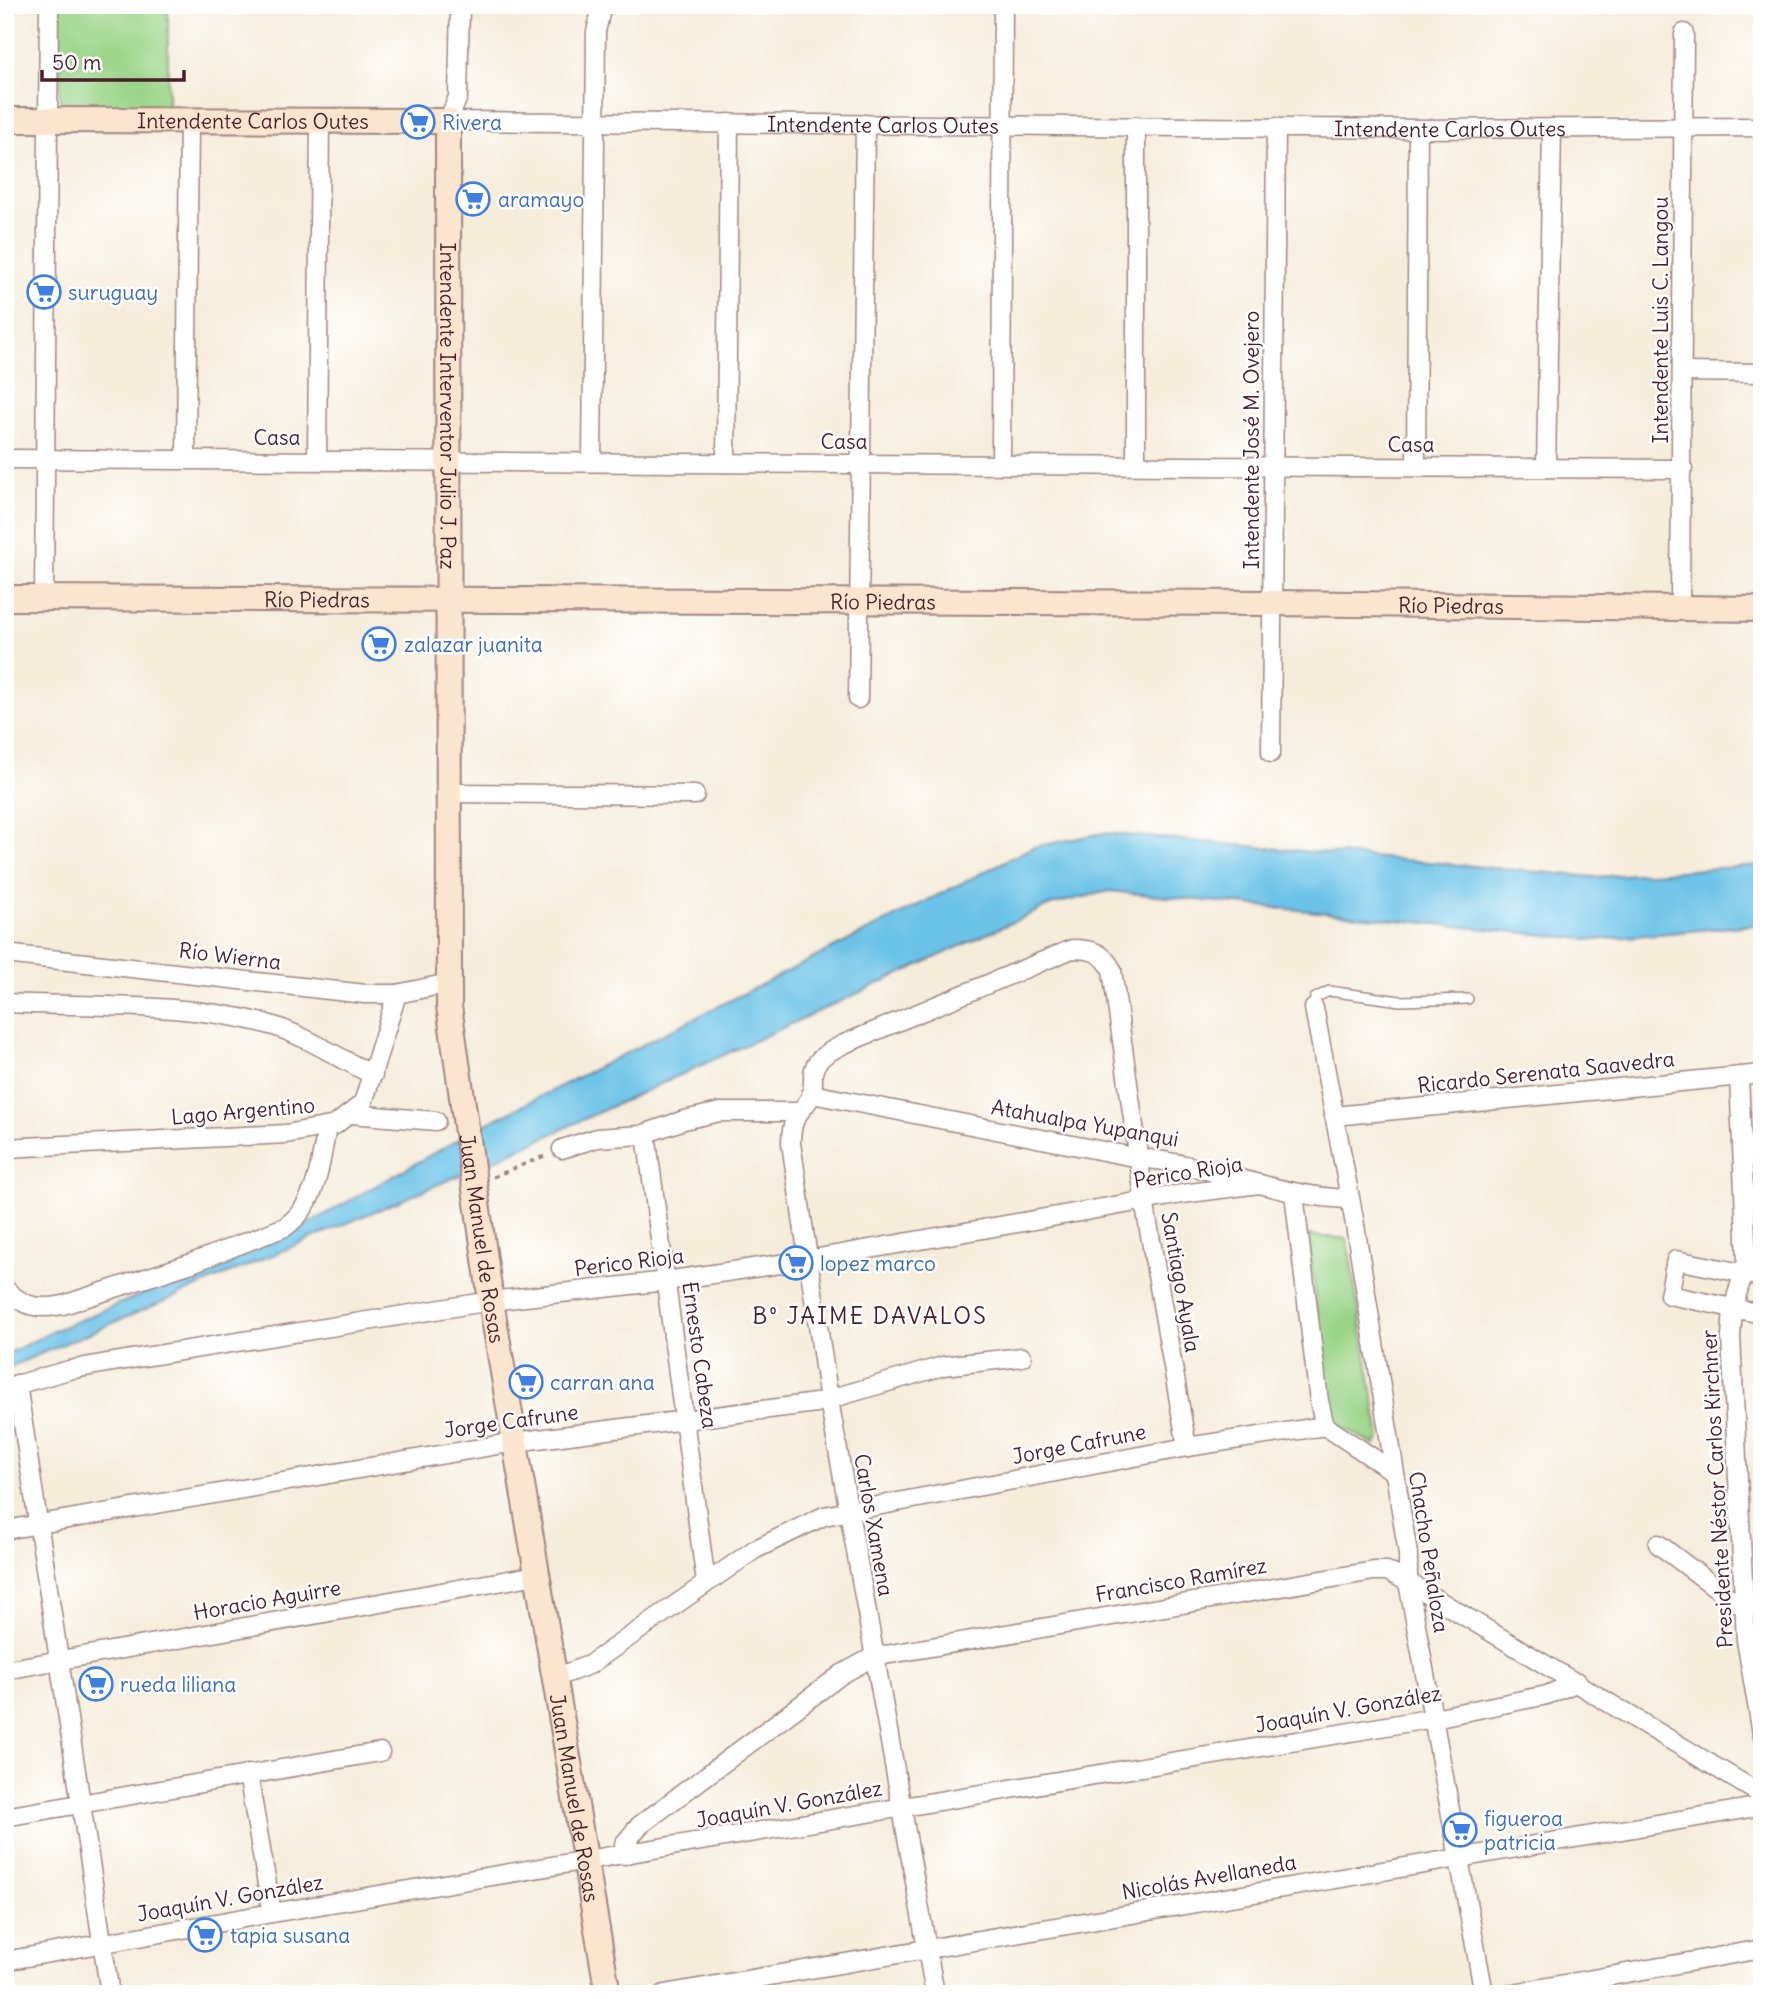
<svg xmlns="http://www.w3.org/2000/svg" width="1767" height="1999" viewBox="0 0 1767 1999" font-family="Delius,sans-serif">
<rect width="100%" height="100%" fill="#fff"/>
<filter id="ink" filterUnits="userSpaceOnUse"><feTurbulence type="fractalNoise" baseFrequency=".0143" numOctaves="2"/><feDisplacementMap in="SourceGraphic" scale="14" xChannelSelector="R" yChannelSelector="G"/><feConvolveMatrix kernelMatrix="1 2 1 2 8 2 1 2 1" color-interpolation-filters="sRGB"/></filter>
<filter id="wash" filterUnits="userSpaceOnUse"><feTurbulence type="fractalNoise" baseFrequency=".00686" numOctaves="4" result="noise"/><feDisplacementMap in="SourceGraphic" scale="28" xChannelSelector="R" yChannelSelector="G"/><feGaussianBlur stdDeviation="1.57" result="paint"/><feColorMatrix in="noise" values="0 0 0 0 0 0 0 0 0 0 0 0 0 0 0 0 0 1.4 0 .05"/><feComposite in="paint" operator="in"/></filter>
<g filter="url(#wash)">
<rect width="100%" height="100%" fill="#f5ecda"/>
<g fill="#9ad487" stroke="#727a59" stroke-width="2">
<rect x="60" y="5" width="108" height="103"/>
<polygon points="1308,1235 1347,1239 1380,1438 1375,1445 1339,1425 1329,1412"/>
</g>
<polygon fill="#6ac2e7" stroke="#5a7089" stroke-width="2" points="1104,833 1594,877 1762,865 1762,924 1595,940 1109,891 1050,905 493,1161 5,1369 5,1355 55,1330 290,1234 484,1125 1033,847"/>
</g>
<g filter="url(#ink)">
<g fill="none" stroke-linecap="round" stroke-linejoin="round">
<defs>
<polyline id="lane" points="1314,1008 1315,998 1329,991 1400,1001 1468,999"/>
<g id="street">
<path id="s1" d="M 460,5 L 458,97 L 448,121 L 1418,129 L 1762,127"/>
<polyline points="1136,126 1136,465"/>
<polyline points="1683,372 1762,373"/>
<polyline points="5,459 1683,469"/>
<polyline points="186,459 189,121"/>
<polyline points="317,460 320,121"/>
<polyline points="592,462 596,32 602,5"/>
<polyline points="726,463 729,123"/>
<polyline points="1001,464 1003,5"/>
<polyline points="1416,467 1418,129"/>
<polyline points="1546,468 1552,128"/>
<polyline points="44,599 49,5"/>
<polyline points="1680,607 1684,33"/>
<polyline points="858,699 865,124"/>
<polyline points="1271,753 1276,127"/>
<polyline points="448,793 695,795"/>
<polyline points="5,954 365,994 397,994 449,983"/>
<path d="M 5,1003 C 91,1007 183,1002 267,1024 C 303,1034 339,1058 373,1075"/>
<polyline points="1314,1008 1354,1219 1408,1554 1408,1582 1484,1994"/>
<polyline points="1739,1076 1747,1261 1733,1308 1731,1337 1746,1640 1762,1734"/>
<path d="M 812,1094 L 1139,1158 C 1211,1164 1277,1197 1349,1199"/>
<polyline points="351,1114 436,1121"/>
<polyline points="1334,1116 1762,1074"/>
<polyline points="646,1134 706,1583"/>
<polyline points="5,1148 286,1134 335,1125 363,1103 397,994"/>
<polyline points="562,1149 597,1138 641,1135 684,1120 720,1112 796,1112"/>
<polyline points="1294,1194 1319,1401 1325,1426"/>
<polyline points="1762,1277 1676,1260 1669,1295 1762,1314"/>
<path d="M 5,1289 C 24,1307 38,1310 63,1305 L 189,1264 L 285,1227 C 318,1204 320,1163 327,1127"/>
<polyline points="17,1384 110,1994"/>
<polyline points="5,1388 69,1370 107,1363 491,1301 666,1281 807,1260 1182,1194 1259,1184"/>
<polyline points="5,1530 515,1442 816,1403 943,1366 1022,1357"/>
<polyline points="1658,1544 1735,1602 1762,1607"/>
<polyline points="5,1670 537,1575"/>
<polyline points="554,1678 589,1665 754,1550 824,1516 1187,1447 1325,1426 1394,1472"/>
<polyline points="248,1774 272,1913"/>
<polyline points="5,1817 380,1752"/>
<polyline points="625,1855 624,1844 639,1826 842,1674 873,1657 1374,1571 1387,1571 1408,1582 1762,1795"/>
<polyline points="5,1961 272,1913 1434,1718 1547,1695 1578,1682"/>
<polyline points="664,1994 1762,1806"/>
<path d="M 935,1994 L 829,1400 L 791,1143 C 791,1108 807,1112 812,1092 C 814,1085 812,1076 814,1069 C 818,1056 833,1050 844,1044 L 1072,949 C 1092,949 1103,952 1112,970 L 1147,1218 L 1187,1447"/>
<polyline points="1508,1994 1762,1949"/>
</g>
<g id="secondary">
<path id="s2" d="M 5,120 L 448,121 L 449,1006 L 491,1301 L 608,1994"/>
<path id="s3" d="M 5,598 L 1273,603 L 1762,609"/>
</g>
</defs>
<use href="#lane" stroke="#a08682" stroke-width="12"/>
<use href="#street" stroke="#a08682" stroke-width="21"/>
<use href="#secondary" stroke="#a08682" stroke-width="28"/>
<polyline stroke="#a08682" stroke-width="3.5" stroke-dasharray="5 5" stroke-linecap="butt" points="493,1177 547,1155"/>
<use href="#lane" stroke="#fff" stroke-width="9"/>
<use href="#street" stroke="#fff" stroke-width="18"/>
<use href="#secondary" stroke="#fbe5cf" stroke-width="24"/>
</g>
</g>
<defs>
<symbol id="supermarket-ring" viewBox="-11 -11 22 22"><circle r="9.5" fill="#fff" stroke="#3f7fe0" stroke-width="1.5"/><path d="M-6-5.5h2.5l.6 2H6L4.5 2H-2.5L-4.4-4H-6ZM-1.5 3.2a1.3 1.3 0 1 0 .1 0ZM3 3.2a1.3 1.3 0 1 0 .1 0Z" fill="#3f7fe0"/></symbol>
</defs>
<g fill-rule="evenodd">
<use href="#supermarket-ring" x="399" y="103" width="38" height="38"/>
<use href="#supermarket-ring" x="454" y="180" width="38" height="38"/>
<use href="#supermarket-ring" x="25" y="273" width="38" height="38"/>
<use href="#supermarket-ring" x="360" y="625" width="38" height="38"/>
<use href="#supermarket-ring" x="777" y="1244" width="38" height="38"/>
<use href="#supermarket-ring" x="507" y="1363" width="38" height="38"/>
<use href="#supermarket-ring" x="77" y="1665" width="38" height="38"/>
<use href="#supermarket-ring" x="1441" y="1811" width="38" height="38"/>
<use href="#supermarket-ring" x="186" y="1916" width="38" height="38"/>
</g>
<g text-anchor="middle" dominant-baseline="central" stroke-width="5" stroke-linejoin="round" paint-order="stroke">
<g font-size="21" fill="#4a1f2b" stroke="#fff">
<text stroke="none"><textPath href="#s2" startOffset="248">Intendente Carlos Outes</textPath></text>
<text stroke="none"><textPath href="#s1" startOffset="553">Intendente Carlos Outes</textPath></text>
<text stroke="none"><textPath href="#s1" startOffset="1120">Intendente Carlos Outes</textPath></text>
<text transform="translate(1660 320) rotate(-90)">Intendente Luis C. Langou</text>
<text stroke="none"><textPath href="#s2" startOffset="728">Intendente Interventor Julio J. Paz</textPath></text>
<text x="277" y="437">Casa</text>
<text transform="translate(1251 440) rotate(-90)">Intendente José M. Ovejero</text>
<text x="844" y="441">Casa</text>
<text x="1411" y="444">Casa</text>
<text stroke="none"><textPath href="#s3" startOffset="312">Río Piedras</textPath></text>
<text stroke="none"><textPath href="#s3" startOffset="878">Río Piedras</textPath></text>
<text stroke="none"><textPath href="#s3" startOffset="1446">Río Piedras</textPath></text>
<text transform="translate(230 956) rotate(7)">Río Wierna</text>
<text transform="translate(1546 1072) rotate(-6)">Ricardo Serenata Saavedra</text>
<text transform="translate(243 1111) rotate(-5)">Lago Argentino</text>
<text transform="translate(1085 1123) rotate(10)">Atahualpa Yupanqui</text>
<text transform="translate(1188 1172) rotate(-9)">Perico Rioja</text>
<text stroke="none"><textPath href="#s2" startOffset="1563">Juan Manuel de Rosas</textPath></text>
<text transform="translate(629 1262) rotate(-7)">Perico Rioja</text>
<text transform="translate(1181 1282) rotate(80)">Santiago Ayala</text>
<text transform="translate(700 1355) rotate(82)">Ernesto Cabeza</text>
<text transform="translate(511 1421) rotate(-8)">Jorge Cafrune</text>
<text transform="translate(1079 1444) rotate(-11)">Jorge Cafrune</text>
<text transform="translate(1717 1489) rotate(-93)">Presidente Néstor Carlos Kirchner</text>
<text transform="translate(874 1525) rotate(80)">Carlos Xamena</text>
<text transform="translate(1429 1552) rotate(81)">Chacho Peñaloza</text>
<text transform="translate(1181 1580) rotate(-10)">Francisco Ramírez</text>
<text transform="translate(267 1600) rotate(-10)">Horacio Aguirre</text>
<text transform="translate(1348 1709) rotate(-10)">Joaquín V. González</text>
<text stroke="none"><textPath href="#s2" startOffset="2130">Juan Manuel de Rosas</textPath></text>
<text transform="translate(789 1804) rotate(-10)">Joaquín V. González</text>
<text transform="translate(1209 1877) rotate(-10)">Nicolás Avellaneda</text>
<text transform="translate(230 1898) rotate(-10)">Joaquín V. González</text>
</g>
<g font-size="21" fill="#366cbe" stroke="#fff" text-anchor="start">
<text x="442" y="122">Rivera</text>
<text x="498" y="199">aramayo</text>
<text x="68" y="292">suruguay</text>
<text x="404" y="644">zalazar juanita</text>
<text x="820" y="1263">lopez marco</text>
<text x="550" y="1382">carran ana</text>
<text x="120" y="1684">rueda liliana</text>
<text x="1484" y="1818">figueroa<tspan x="1484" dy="24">patricia</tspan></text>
<text x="230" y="1935">tapia susana</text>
</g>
<g font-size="23" letter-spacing="2" fill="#4a1f2b" stroke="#fff">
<text x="870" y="1315">B° JAIME DAVALOS</text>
</g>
</g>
<rect width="1767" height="1999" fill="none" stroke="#fff" stroke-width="28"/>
<path d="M42 70v10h142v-10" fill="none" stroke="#4a1f2b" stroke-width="3.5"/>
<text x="52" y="70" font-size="21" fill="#4a1f2b" stroke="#ffffff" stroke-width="5" paint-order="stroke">50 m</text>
</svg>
